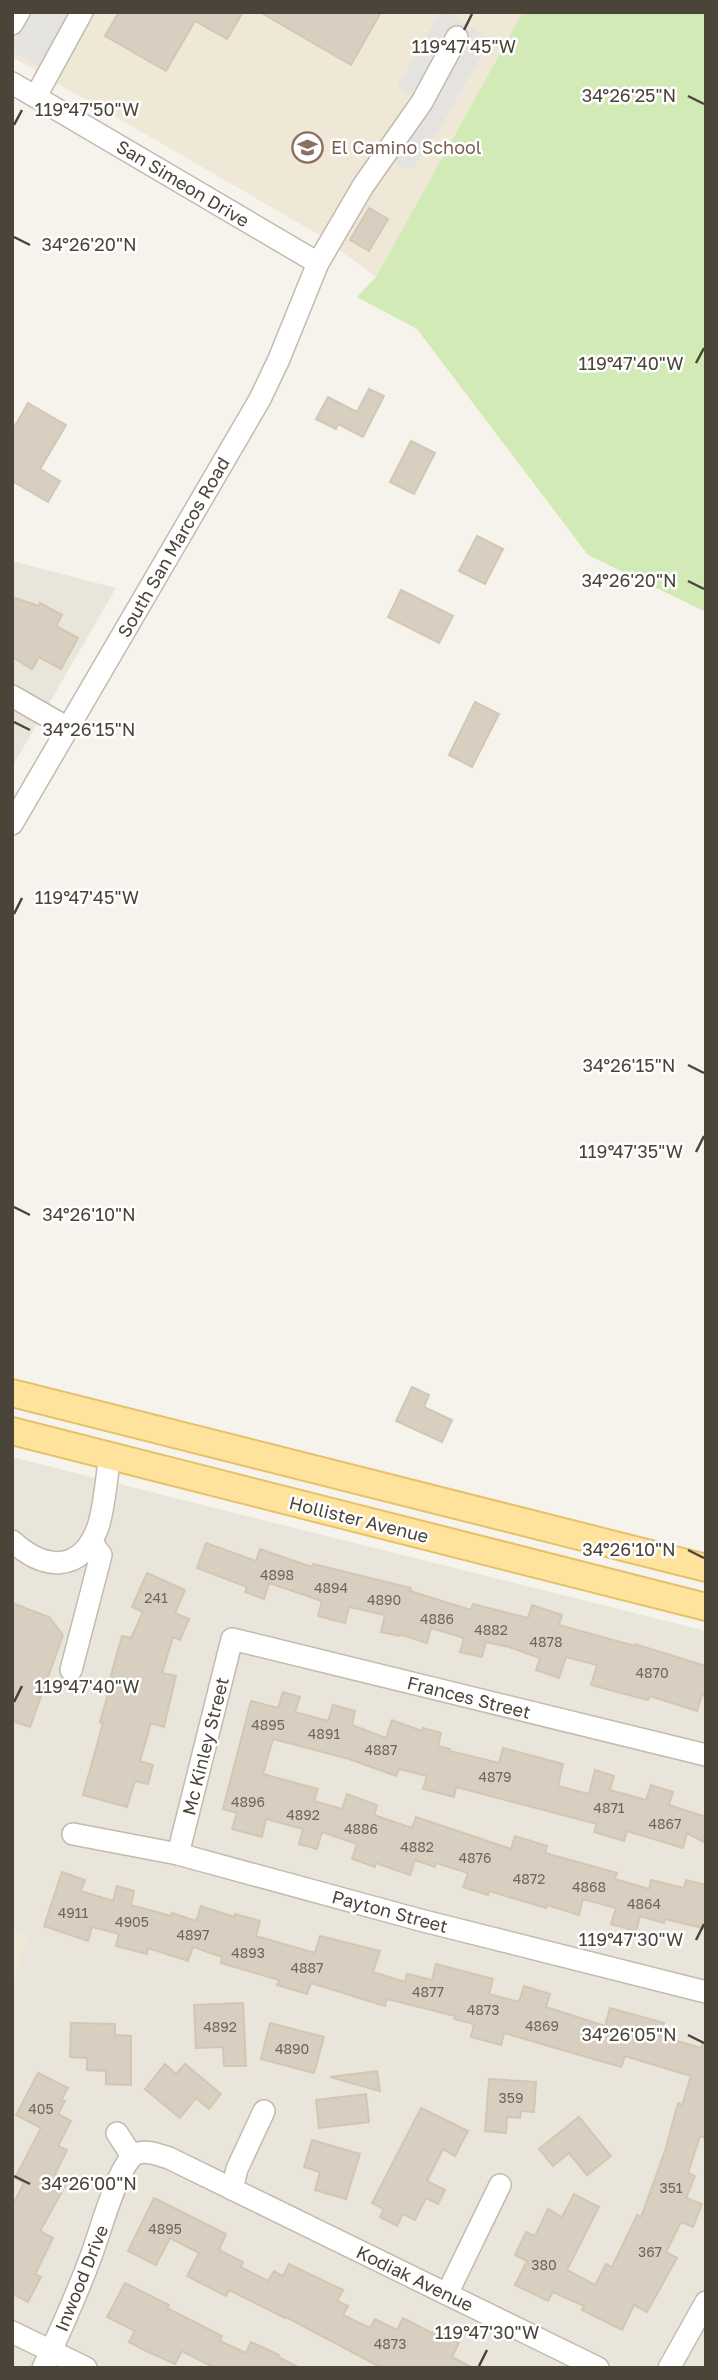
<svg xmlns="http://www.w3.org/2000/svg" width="718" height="2380" viewBox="0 0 718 2380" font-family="'Golos Text',sans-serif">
<rect width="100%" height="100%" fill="#f6f3ec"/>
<g fill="#eae5da">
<polygon points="12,561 116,588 12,767"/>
<polygon points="12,1457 706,1631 706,2368 12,2368"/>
</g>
<g fill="#efe8d6">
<polygon points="12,12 523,12 376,277 321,236 12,57"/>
<polygon points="12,1932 27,1936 12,1988"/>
</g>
<polygon fill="#d2eab5" points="523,12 706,12 706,612 588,555 417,329 357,297 376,277"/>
<g fill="#e5e3e0">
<polygon points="12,12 88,12 54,75 12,51"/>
<polygon points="440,12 445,12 491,39 440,128 414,167 404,169 379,153 416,99 397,87"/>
</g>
<g fill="#d8cfc1" stroke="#d3c7b4" stroke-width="2">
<polygon points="119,12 243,12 227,39 195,21 166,71 105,36"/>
<polygon points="260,12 381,12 351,65"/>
<polygon points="369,208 388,219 369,251 350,240"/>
<polygon points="369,389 384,396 363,437 338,424 336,429 316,419 328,397 357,412"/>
<polygon points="28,403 66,425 40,469 60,481 48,502 12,481 12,431"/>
<polygon points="411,441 435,453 414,494 390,482"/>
<polygon points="477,536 503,549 485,584 459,571"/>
<polygon points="401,590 453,616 439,643 388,617"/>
<polygon points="12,597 39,606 40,603 62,615 56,626 78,638 61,669 39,657 32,669 12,657"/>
<polygon points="475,702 499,714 472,767 449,755"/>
<polygon points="412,1387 429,1395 424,1407 452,1420 442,1442 396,1421"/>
<polygon points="206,1543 256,1561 260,1549 312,1567 313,1564 411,1588 410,1591 471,1610 473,1604 528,1618 532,1605 562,1615 559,1625 635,1646 635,1644 706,1666 706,1696 702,1695 697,1711 650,1696 648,1700 591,1685 597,1665 566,1657 559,1678 536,1670 540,1658 509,1647 486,1642 482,1657 460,1652 464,1638 431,1628 427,1643 399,1634 399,1636 381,1632 385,1615 349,1607 345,1623 318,1616 322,1601 269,1583 264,1599 245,1592 247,1587 197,1568"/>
<polygon points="147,1573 185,1590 175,1613 189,1619 180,1640 173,1637 162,1673 176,1676 164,1727 151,1723 140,1761 153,1765 148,1784 135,1781 127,1807 83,1795 103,1723 100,1722 111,1683 109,1682 122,1636 131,1638 143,1612 132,1607"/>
<polygon points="12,1603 49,1617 63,1635 30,1727 12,1721"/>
<polygon points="283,1692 300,1697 295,1712 328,1721 333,1705 355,1711 352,1725 386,1738 392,1720 422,1731 423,1728 441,1733 438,1746 450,1749 450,1751 499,1763 503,1748 563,1764 558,1786 589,1794 595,1770 614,1776 610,1790 646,1800 651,1785 673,1792 669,1805 706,1817 706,1843 687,1833 683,1848 627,1831 624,1841 594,1832 597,1824 456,1787 454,1797 423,1789 427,1776 399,1769 396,1776 349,1759 273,1739 263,1774 318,1789 314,1801 342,1809 347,1794 377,1805 374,1815 412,1828 416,1817 511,1849 515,1836 547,1846 545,1853 617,1873 615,1879 649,1889 651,1880 684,1888 686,1880 706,1885 706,1929 665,1919 664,1923 640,1916 636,1931 611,1924 616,1908 583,1899 579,1915 547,1905 546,1908 489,1891 488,1895 463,1887 468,1873 436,1863 435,1867 415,1860 410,1875 376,1863 375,1867 352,1859 357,1844 322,1832 317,1849 299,1844 303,1829 266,1819 262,1837 232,1829 237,1813 223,1809 251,1701 278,1708"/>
<polygon points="62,1872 85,1880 81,1891 113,1901 117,1886 134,1891 131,1905 171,1916 172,1913 196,1921 201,1906 234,1917 235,1914 260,1921 256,1936 315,1953 320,1936 380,1951 373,1972 405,1982 407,1974 432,1980 436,1964 493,1979 489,1994 519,2002 524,1986 550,1994 546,2007 605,2026 610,2008 664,2023 660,2036 701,2048 703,2042 706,2042 706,2138 700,2136 688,2173 695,2176 686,2198 702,2204 693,2227 681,2222 666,2252 677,2258 647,2312 634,2305 622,2330 582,2310 584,2306 553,2292 548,2301 515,2285 527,2261 515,2255 526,2232 535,2236 548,2209 562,2217 574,2194 599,2207 567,2270 595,2285 606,2264 612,2267 637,2215 641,2217 665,2151 678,2103 682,2105 691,2076 625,2056 621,2067 504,2033 501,2045 471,2037 474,2024 454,2019 455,2016 387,1999 385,2006 311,1983 307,1994 277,1985 279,1980 221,1963 222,1957 193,1947 188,1961 148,1948 147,1954 116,1946 119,1934 92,1927 88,1941 44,1926"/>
<polygon points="243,2003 246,2066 224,2066 223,2047 196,2048 194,2005"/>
<polygon points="71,2023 115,2024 115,2035 131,2036 131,2085 106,2084 106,2071 87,2070 87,2058 70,2057"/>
<polygon points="270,2023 324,2037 314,2073 261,2059"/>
<polygon points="165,2064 176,2074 185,2064 221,2094 209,2109 196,2098 180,2118 145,2089"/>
<polygon points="377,2071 380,2091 330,2077"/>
<polygon points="38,2073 68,2088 61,2100 65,2101 58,2114 71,2121 58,2146 67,2150 55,2174 68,2181 40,2231 53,2238 35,2274 41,2277 28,2302 12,2294 12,2206 24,2183 15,2178 41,2128 16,2115"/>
<polygon points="489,2079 536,2082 534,2112 521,2111 520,2118 507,2117 506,2133 485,2131"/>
<polygon points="366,2094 369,2122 319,2128 316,2100"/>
<polygon points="421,2108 468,2131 455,2156 443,2149 427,2181 445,2190 438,2204 426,2198 415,2220 403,2214 397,2226 380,2217 384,2209 372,2203"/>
<polygon points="579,2117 611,2156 587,2175 569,2153 553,2166 539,2149"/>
<polygon points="312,2140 360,2154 346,2199 315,2190 320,2172 304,2167"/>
<polygon points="154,2198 226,2234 219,2250 243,2262 241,2267 268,2281 274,2271 283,2276 289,2264 343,2290 337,2301 348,2306 343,2315 370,2328 375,2319 397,2330 403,2318 432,2333 434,2330 459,2343 452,2357 473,2368 382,2368 286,2317 285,2318 229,2290 226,2296 187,2276 199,2253 170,2238 156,2265 128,2251"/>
<polygon points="125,2283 169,2305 167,2308 222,2336 220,2341 246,2353 251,2342 279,2355 278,2357 300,2368 215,2368 182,2351 175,2364 146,2351 129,2342 135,2331 107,2317"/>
</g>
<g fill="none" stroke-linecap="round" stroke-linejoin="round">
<defs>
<g id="minor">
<polyline points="12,24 19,12"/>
<polyline points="12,83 318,263"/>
<polyline points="36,96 82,12"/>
<polyline points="12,696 68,728"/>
<polyline points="12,824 260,399 279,359 318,263 363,186 422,102 457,37"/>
<path d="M 12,1541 C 44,1570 81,1574 98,1527 C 105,1505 106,1479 110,1456"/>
<polyline points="71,1670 101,1555 91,1542"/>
<polyline points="73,1834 178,1854 420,1920 706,1992"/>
<polyline points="178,1854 232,1639 706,1755"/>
<polyline points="117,2133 132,2156"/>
<polyline points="232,2189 237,2169 264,2111"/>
<polyline points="447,2294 500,2185"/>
<polyline points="12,2332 86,2368"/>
<path d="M 43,2368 C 60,2332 76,2296 90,2259 C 99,2237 116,2170 133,2156 C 142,2148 159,2155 169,2158 L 598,2368"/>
<polyline points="669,2368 706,2302"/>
</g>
<g id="major">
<polyline points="12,1393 706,1568"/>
<polyline points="12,1431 706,1607"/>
</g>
</defs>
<use href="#minor" stroke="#c2bbae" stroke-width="24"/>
<use href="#major" stroke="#e6c16a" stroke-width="30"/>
<use href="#minor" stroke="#fff" stroke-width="21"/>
<use href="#major" stroke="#ffe39c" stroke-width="26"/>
</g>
<path fill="none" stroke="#4b4439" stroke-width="2.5" d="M 464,30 L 472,14M 688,96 L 704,104M 14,125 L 22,110M 14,237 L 30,245M 696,363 L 704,348M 688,581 L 704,589M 14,722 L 30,730M 14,914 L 22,898M 688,1065 L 704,1073M 696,1152 L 704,1136M 14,1207 L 30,1215M 688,1550 L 704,1558M 14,1702 L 22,1686M 696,1940 L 704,1924M 688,2035 L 704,2043M 14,2176 L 30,2184M 479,2366 L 487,2350"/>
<defs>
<symbol id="school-ring" viewBox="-11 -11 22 22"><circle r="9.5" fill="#fff" stroke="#8d6e63" stroke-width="1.5"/><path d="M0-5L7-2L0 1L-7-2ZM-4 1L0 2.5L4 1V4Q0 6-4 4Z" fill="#8d6e63"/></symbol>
</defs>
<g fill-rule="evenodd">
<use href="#school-ring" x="290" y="130" width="35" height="35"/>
</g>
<g text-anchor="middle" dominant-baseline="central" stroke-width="5" stroke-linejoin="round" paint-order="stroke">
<g font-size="14" fill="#6e675b">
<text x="277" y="1574">4898</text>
<text x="331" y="1587">4894</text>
<text x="156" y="1597">241</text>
<text x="384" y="1599">4890</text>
<text x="437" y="1618">4886</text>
<text x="491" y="1629">4882</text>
<text x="546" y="1641">4878</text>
<text x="652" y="1672">4870</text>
<text x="268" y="1724">4895</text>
<text x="324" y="1733">4891</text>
<text x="381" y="1749">4887</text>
<text x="495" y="1776">4879</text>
<text x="248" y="1801">4896</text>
<text x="609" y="1807">4871</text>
<text x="303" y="1814">4892</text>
<text x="665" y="1823">4867</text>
<text x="361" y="1828">4886</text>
<text x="417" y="1846">4882</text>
<text x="475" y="1857">4876</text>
<text x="529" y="1878">4872</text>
<text x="589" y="1886">4868</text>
<text x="644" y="1903">4864</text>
<text x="73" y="1912">4911</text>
<text x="132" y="1921">4905</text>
<text x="193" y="1934">4897</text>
<text x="248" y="1952">4893</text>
<text x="307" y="1967">4887</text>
<text x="428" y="1991">4877</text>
<text x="483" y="2009">4873</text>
<text x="542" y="2025">4869</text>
<text x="220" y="2026">4892</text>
<text x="292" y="2048">4890</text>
<text x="511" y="2097">359</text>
<text x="41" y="2108">405</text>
<text x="671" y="2187">351</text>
<text x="165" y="2228">4895</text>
<text x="650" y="2251">367</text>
<text x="544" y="2264">380</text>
<text x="390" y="2343">4873</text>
</g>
<g font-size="18" fill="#785e54" stroke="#fff" text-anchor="start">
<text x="331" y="147">El Camino School</text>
</g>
<g font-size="18" fill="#4b4439" stroke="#fff">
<text transform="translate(183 183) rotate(31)">San Simeon Drive</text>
<text transform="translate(173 547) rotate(-60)">South San Marcos Road</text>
<text transform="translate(359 1519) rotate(14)">Hollister Avenue</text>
<text transform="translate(469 1697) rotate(14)">Frances Street</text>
<text transform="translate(205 1746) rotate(-76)">Mc Kinley Street</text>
<text transform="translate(390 1911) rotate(15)">Payton Street</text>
<text transform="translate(81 2278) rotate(-68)">Inwood Drive</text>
<text transform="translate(415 2278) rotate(26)">Kodiak Avenue</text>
</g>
</g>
<g font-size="18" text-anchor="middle" fill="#4b4439" stroke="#fff" stroke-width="5" stroke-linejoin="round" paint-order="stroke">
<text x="464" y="53">119°47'45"W</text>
<text x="629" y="102">34°26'25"N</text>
<text x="87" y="116">119°47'50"W</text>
<text x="89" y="251">34°26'20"N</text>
<text x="631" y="370">119°47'40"W</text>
<text x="629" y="587">34°26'20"N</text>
<text x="89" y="736">34°26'15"N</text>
<text x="87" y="904">119°47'45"W</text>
<text x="629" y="1072">34°26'15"N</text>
<text x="631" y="1158">119°47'35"W</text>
<text x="89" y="1221">34°26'10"N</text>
<text x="629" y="1556">34°26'10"N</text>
<text x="87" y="1693">119°47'40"W</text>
<text x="631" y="1946">119°47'30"W</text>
<text x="629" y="2041">34°26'05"N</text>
<text x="89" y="2190">34°26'00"N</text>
<text x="487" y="2339">119°47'30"W</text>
</g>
<rect width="718" height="2380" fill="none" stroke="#4b4439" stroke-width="28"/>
</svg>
